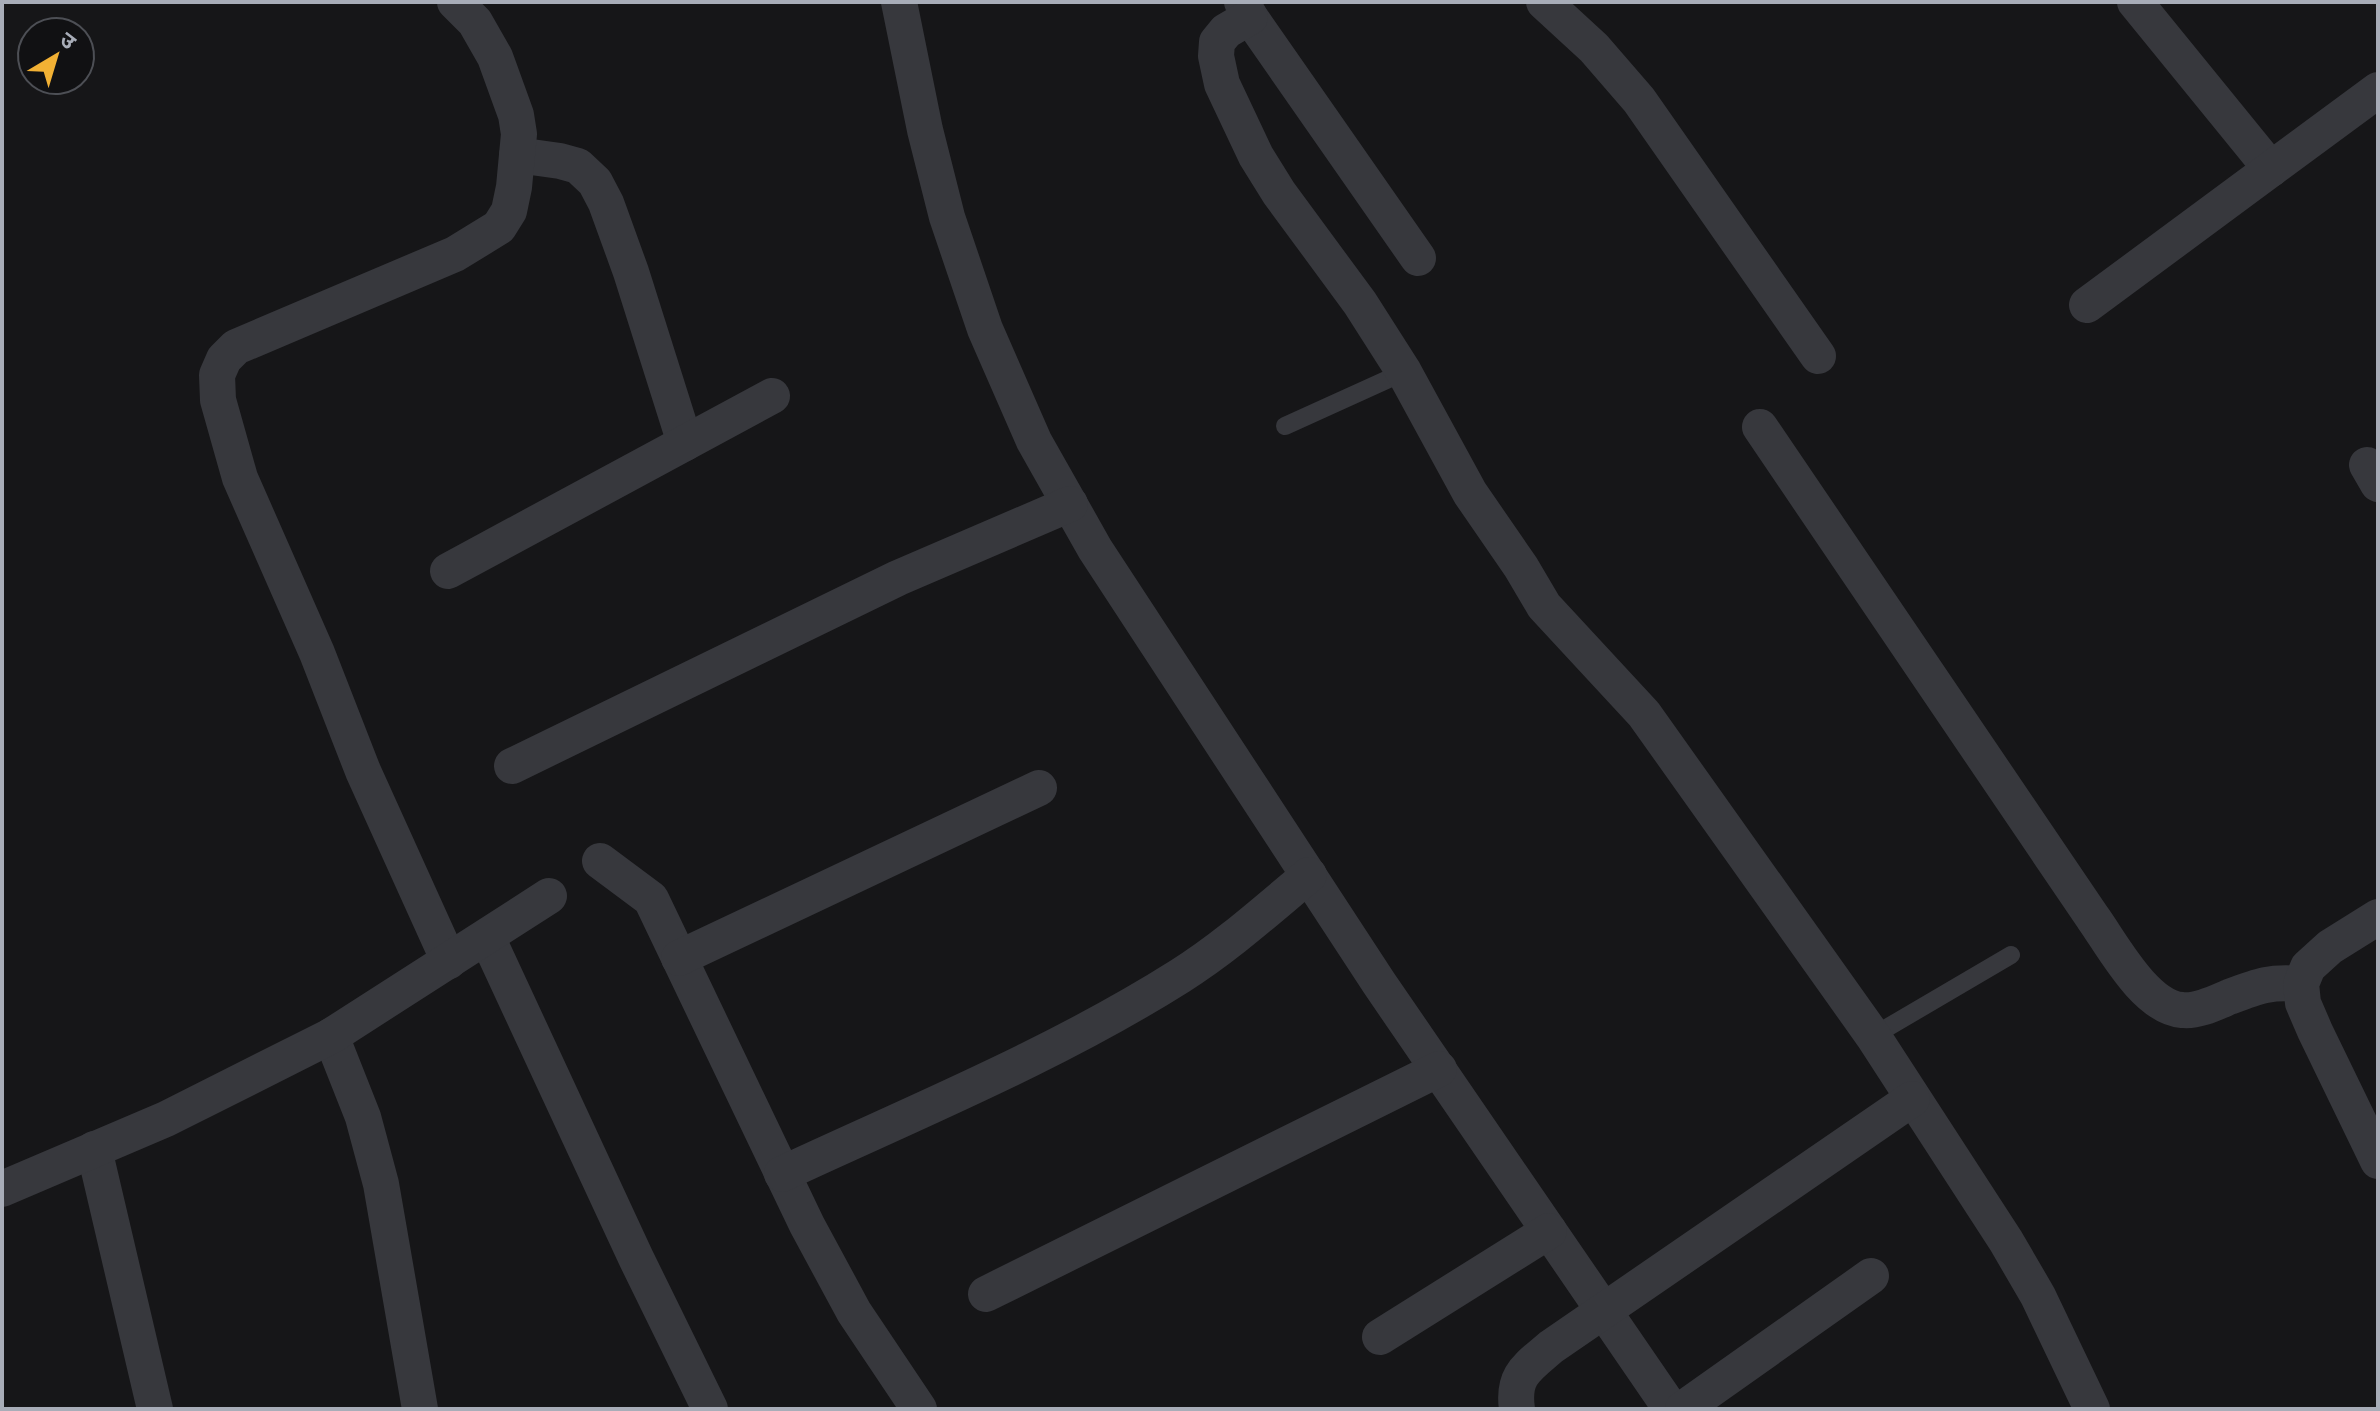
<svg xmlns="http://www.w3.org/2000/svg" width="2380" height="1411" viewBox="0 0 2380 1411" font-family="Signika,'Noto Sans Devanagari',sans-serif">
<rect width="100%" height="100%" fill="#161618"/>
<g fill="none" stroke-linecap="round" stroke-linejoin="round">
<g stroke="#37383d" stroke-width="18">
<polyline points="1285,426 1404,372"/>
<polyline points="1873,1036 2011,955"/>
</g>
<g stroke="#37383d" stroke-width="36">
<polyline points="899,2 925,130 947,217 985,329 1034,441 1095,549 1379,983 1671,1409"/>
<polyline points="1242,2 1250,17 1418,258"/>
<polyline points="1544,2 1594,48 1639,100 1818,356"/>
<polyline points="2135,2 2271,169"/>
<polyline points="1250,17 1226,31 1217,42 1216,56 1222,84 1256,156 1279,193 1360,303 1404,372 1470,493 1521,567 1544,606 1644,714 1873,1036 2006,1241 2038,1296 2092,1409"/>
<polyline points="517,155 560,161 578,166 595,182 606,203 631,272 685,443"/>
<polyline points="2087,305 2378,90"/>
<path d="M 1760,427 L 2093,918 C 2113,946 2145,1007 2182,1010 C 2197,1012 2215,1003 2229,997 C 2258,986 2270,981 2301,984"/>
<polyline points="2367,465 2378,484"/>
<polyline points="448,571 772,396"/>
<polyline points="512,766 898,578 1070,504"/>
<polyline points="600,861 651,899 807,1225 854,1312 919,1409"/>
<polyline points="2378,917 2330,947 2308,967 2301,984 2303,1003 2315,1031 2378,1161"/>
<polyline points="487,937 636,1258 710,1409"/>
<polyline points="679,958 1039,788"/>
<polyline points="449,961 363,771 317,653 240,478 218,400 217,375 224,359 236,347 455,254 499,227 509,211 514,187 519,134 516,115 495,57 475,22 455,2"/>
<polyline points="331,1036 363,1117 381,1184 420,1409"/>
<polyline points="94,1149 155,1409"/>
<path d="M 782,1174 C 915,1112 1055,1055 1180,976 C 1226,947 1267,910 1309,875"/>
<polyline points="2,1189 166,1119 331,1036 549,896"/>
<polyline points="986,1294 1439,1069"/>
<polyline points="1380,1337 1549,1231"/>
<path d="M 1517,1409 C 1512,1375 1528,1367 1551,1347 L 1912,1099"/>
<polyline points="1683,1409 1871,1276"/>
</g>
</g>
<rect width="2380" height="1411" fill="none" stroke="#a8adb8" stroke-width="8"/>
<g transform="translate(56 56) rotate(38)"><circle r="38" fill="#111113" stroke="#4d4f55" stroke-width="2"/>
<path d="M0-6L14 30L0 20L-14 30Z" fill="#f2b134"/>
<text y="-12" font-size="22" font-weight="bold" text-anchor="middle" fill="#a8adb8">उ</text>
</g>
</svg>
